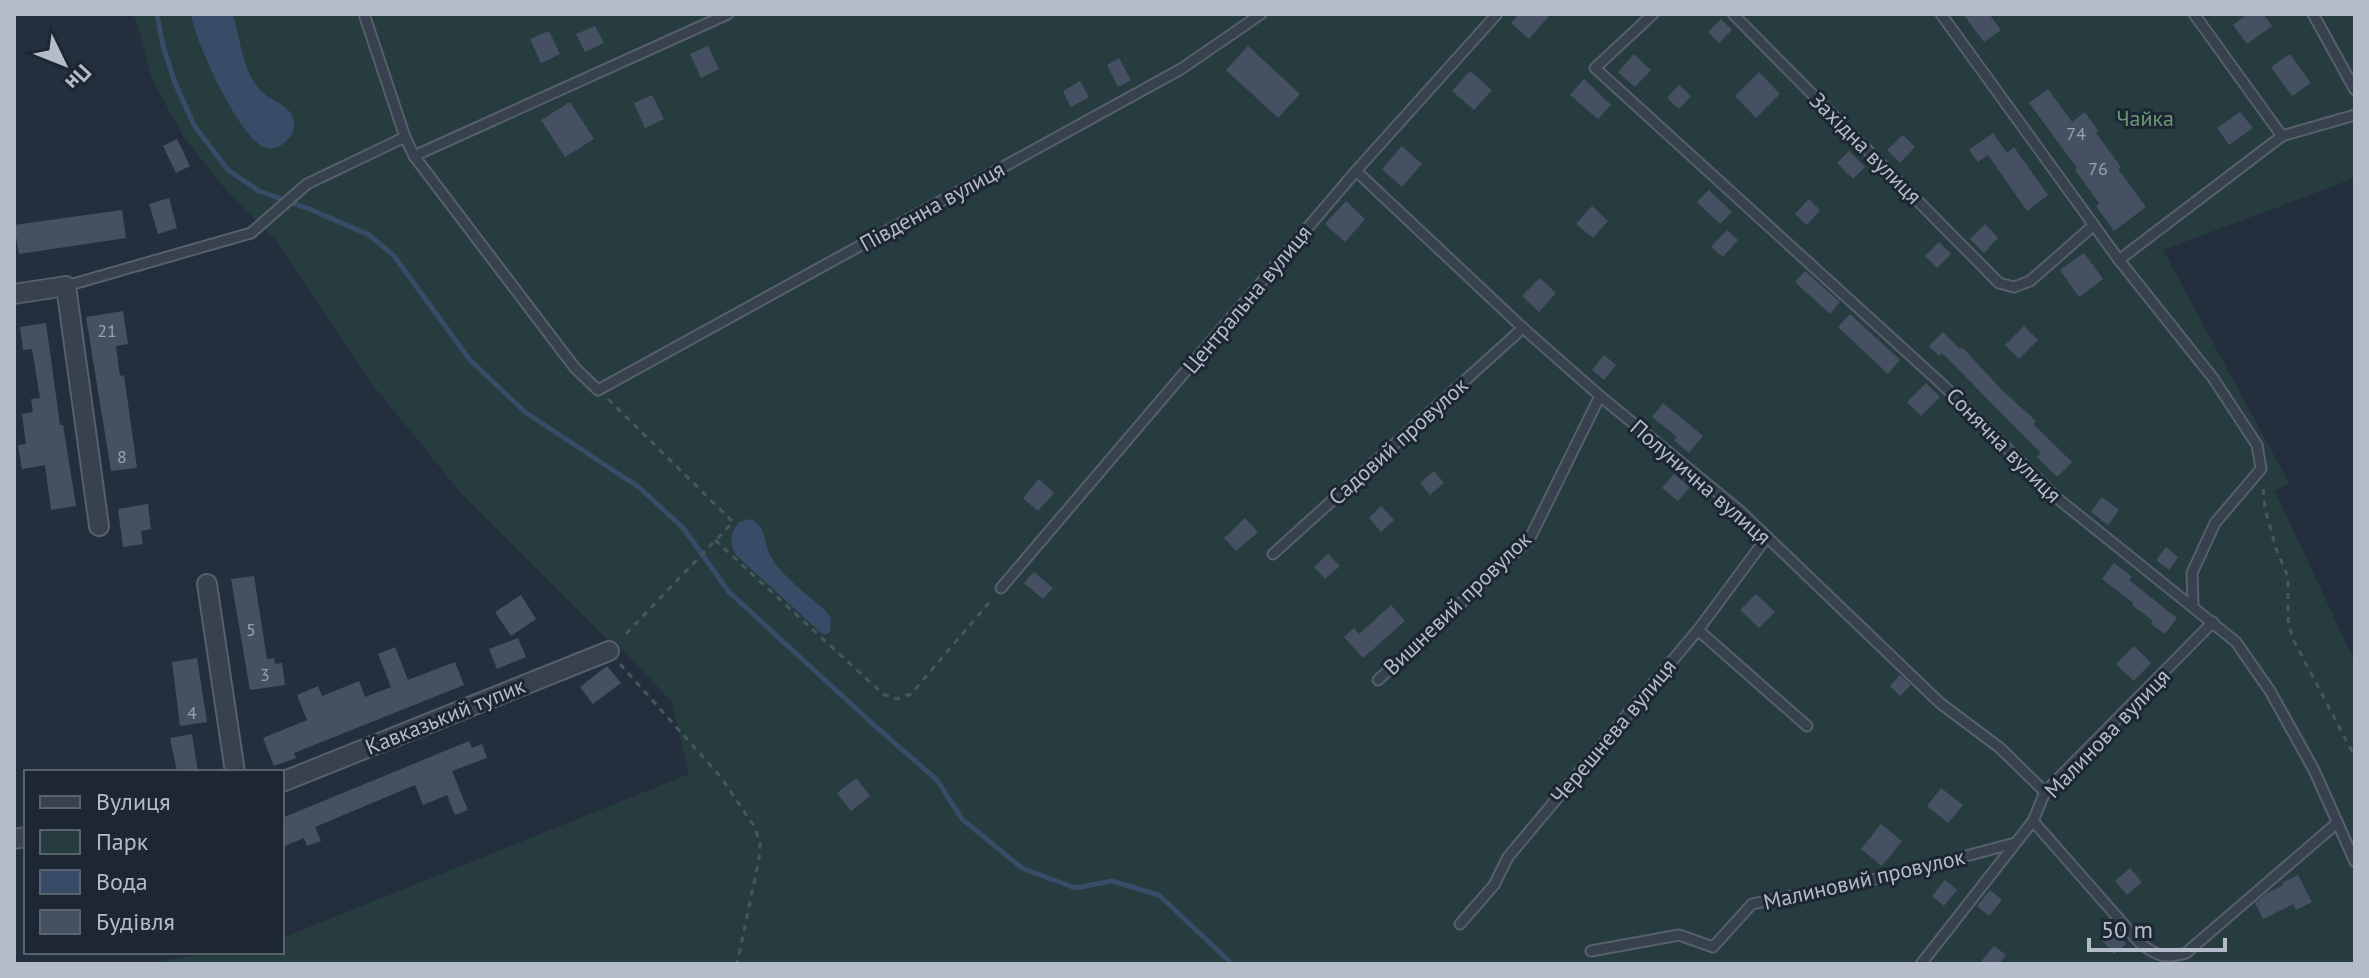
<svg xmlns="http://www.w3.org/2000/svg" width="2369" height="978" viewBox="0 0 2369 978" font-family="'PT Sans',sans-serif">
<rect width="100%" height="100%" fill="#242f3e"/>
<polygon fill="#263c3f" points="132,14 2355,14 2355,178 2163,250 2289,483 2275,491 2355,662 2355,964 775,964 763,962 760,964 146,964 213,952 282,952 282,938 689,774 671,701 625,652 606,638 461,493 372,384 276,241 227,191 183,136 151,77 137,22"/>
<g fill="#394c67">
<path d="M 191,14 L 233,14 C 240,38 242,68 259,89 C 269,101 291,104 294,121 C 295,129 292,137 285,142 C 279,148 272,150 263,147 C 238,134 195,42 191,14 Z"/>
<path d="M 750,519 C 769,529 762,541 771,557 C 784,579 809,595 827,612 L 831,619 L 830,632 L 825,635 L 820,632 L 736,555 C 728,542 731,534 739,522 Z"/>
</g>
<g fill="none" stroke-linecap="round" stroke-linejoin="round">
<polyline stroke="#394c67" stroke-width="5" points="157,14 163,46 175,83 194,125 228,170 259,191 312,210 369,235 394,256 470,360 525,412 640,488 684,529 729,592 874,725 937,780 962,819 1022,868 1075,888 1112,881 1159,895 1232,964"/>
</g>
<g fill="#455162">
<polygon points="1519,14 1551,14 1529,39 1511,23"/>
<polygon points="1963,14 1989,14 2001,30 1984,42"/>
<polygon points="2248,14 2263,14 2272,26 2247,44 2233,25"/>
<polygon points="1721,19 1732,30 1719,43 1708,32"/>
<polygon points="595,26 604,43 585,52 576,34"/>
<polygon points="549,31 560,54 541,63 530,39"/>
<polygon points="708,46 719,69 701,78 690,54"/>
<polygon points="1248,46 1300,94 1278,118 1226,70"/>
<polygon points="1634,54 1651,70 1635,87 1618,72"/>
<polygon points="2290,54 2311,83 2292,96 2271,67"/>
<polygon points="1119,58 1131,80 1118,87 1107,65"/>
<polygon points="1470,71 1492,90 1474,110 1452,91"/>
<polygon points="1759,72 1780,94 1756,118 1735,96"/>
<polygon points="1584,79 1611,105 1598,119 1570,95"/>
<polygon points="1080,81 1089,97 1071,107 1063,91"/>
<polygon points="1679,85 1691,96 1679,109 1667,98"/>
<polygon points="2048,89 2072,122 2085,112 2098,131 2096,133 2121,167 2118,169 2146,207 2114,231 2096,206 2099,203 2075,170 2077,168 2029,103"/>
<polygon points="652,95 664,119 645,128 634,103"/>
<polygon points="570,102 594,139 565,157 541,120"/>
<polygon points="2240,112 2253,128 2229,145 2217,128"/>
<polygon points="1993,133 2007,153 2014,147 2048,195 2027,211 1988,155 1978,162 1969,150"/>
<polygon points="1903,135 1915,147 1900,163 1887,150"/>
<polygon points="177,139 190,166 176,173 163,146"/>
<polygon points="1402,146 1422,164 1402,187 1382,169"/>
<polygon points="1849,151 1865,167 1853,179 1837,163"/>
<polygon points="1709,190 1732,212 1720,224 1697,202"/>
<polygon points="169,198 177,228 158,234 149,204"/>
<polygon points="1809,199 1820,210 1807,225 1795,214"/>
<polygon points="1346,201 1365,219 1345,242 1325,224"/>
<polygon points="1592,206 1608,221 1593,238 1576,224"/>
<polygon points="122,210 126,238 19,254 14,225"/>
<polygon points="1985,224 1998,238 1984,253 1970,239"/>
<polygon points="1727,230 1738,240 1723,257 1711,247"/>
<polygon points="1939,242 1951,254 1937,268 1925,256"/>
<polygon points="2084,253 2103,279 2079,297 2060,270"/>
<polygon points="1805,271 1840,302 1830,314 1795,282"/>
<polygon points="1540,278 1556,293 1539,312 1522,296"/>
<polygon points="123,311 128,344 116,346 120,376 124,375 137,468 111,471 86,317"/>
<polygon points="1850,314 1900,360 1888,374 1838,327"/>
<polygon points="46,323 60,425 63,425 76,506 51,510 45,465 22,469 18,445 26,444 22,414 33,412 31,399 40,398 32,349 23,350 20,327"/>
<polygon points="2024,326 2038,340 2019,359 2005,345"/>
<polygon points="1943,332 1960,349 1962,347 2003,391 2036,421 2033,424 2072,462 2057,477 2037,457 2041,453 1942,353 1939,356 1929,346"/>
<polygon points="1604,355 1616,365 1604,380 1592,370"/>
<polygon points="1926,383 1940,397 1921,416 1907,402"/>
<polygon points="1663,403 1703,436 1689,453 1674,440 1677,437 1652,417"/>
<polygon points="1434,471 1444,483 1430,495 1420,483"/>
<polygon points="1674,474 1690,487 1678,501 1662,488"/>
<polygon points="1039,479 1054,493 1038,511 1023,498"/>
<polygon points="2102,497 2119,510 2108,525 2091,512"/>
<polygon points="148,504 151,529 141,531 143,544 123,547 118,509"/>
<polygon points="1381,506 1394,520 1381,532 1369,518"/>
<polygon points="1245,518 1258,532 1236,551 1224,538"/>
<polygon points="2166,547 2178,557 2169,570 2156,560"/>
<polygon points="1328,554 1340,566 1325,579 1314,567"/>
<polygon points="2114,563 2132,577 2129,580 2177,618 2165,634 2151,624 2153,621 2132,605 2133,603 2102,579"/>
<polygon points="1034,572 1053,588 1043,599 1024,583"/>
<polygon points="254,576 267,659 274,658 275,664 282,663 285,685 250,690 231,579"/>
<polygon points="1756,594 1775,612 1759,628 1740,610"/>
<polygon points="521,595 536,619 511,636 495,612"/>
<polygon points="1391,605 1405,621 1363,658 1344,637 1354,628 1359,634"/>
<polygon points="518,638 526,657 497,669 489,649"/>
<polygon points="2134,646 2151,663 2134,681 2116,664"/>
<polygon points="395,647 408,680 455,662 464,685 294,753 296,758 274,766 263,738 307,720 297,695 318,686 322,696 359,681 365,697 391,687 378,654"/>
<polygon points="197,658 207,722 180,726 172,662"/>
<polygon points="607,666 621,683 593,704 580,687"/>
<polygon points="1900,675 1911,685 1900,696 1890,686"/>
<polygon points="192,734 198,772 177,772 170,738"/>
<polygon points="469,741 472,748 482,744 487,758 452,771 468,810 455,815 447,795 423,805 415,785 315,827 321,841 307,846 304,838 282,847 282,818"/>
<polygon points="856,778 870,796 851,811 837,793"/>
<polygon points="1941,788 1963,805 1948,823 1927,806"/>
<polygon points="1881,824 1902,841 1882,866 1861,849"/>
<polygon points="2130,868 2142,882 2127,895 2115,881"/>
<polygon points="2298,875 2312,902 2296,910 2293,904 2263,919 2255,903 2267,893 2283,885 2282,883"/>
<polygon points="1945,880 1957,890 1944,906 1932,896"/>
<polygon points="1990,890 2002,900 1989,916 1977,906"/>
<polygon points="2111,926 2126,944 2114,954 2099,937"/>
<polygon points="1994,946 2006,955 1999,964 1979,964"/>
</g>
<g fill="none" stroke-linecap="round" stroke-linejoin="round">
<defs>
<g id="lane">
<polyline points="364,14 405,137 414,156 575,368 598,390 1181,69 1261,14"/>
<polyline points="1653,14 1595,68 1944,386 2057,498 2236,642 2270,691 2314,770 2355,862"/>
<polyline points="1733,14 1999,283 2014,287 2030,281 2094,225"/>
<polyline points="1941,14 2119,260 2213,378 2257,445 2261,469 2215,523 2192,573 2193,605"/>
<polyline points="2194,14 2282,136"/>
<polyline points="2313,14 2355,90"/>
<polyline points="414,156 728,14"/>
<polyline points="1356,171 1523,328 1600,396 1740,511 1940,703 2000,748 2045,792"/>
<polyline points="2119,260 2282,136 2355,115"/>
<polyline points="66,286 251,233 307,184 405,137"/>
<polyline points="1273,554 1523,328"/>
<polyline points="1001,588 1356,171 1497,14"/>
<polyline points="1698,630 1807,726"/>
<polyline points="1378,680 1529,540 1600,396"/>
<path d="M 2033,821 L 2140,943 C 2156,956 2166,959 2186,953 L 2337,823"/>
<polyline points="1460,924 1494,885 1508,857 1698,630 1767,537"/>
<polyline points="1591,951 1679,935 1713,947 1752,904 1891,876 2015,843"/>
<polyline points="1921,964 2033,821 2045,792 2213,622"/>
</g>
<g id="street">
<polyline points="14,294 66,286 99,526"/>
<polyline points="207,584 235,772"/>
<polyline points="282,782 609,651"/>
<polyline points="14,839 26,837"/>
</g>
</defs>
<use href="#lane" stroke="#565f6c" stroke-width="13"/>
<use href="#street" stroke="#565f6c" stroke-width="22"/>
<g stroke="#44595c" stroke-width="3" stroke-dasharray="6 6" stroke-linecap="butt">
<polyline points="608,399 733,522 622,638"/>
<polyline points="2263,489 2265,509 2276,548 2288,577 2288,619 2292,637 2355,757"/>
<polyline points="715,540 883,694 897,699 911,694 993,598"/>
<polyline points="620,664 720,776 754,826 760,843 759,859 737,964"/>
</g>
<use href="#lane" stroke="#38414e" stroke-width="9"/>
<use href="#street" stroke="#38414e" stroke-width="18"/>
</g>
<g text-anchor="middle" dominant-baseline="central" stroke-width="6" stroke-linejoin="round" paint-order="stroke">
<g font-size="18" fill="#98a1af">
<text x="2076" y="133">74</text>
<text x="2098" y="168">76</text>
<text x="107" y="330">21</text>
<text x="122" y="456">8</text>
<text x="251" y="629">5</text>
<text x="265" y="674">3</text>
<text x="192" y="712">4</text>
</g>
<g font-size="22" fill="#6b9a76" stroke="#1d2633">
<text x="2145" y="118">Чайка</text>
</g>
<g font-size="22" fill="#b4bcc9" stroke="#1d2633">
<text transform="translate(1866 148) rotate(45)">Західна вулиця</text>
<text transform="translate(932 206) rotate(-29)">Південна вулиця</text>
<text transform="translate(1247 299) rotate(-50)">Центральна вулиця</text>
<text transform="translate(1398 441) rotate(-42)">Садовий провулок</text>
<text transform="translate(2004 445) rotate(45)">Сонячна вулиця</text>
<text transform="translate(1701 482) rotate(41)">Полунична вулиця</text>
<text transform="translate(1457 603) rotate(-44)">Вишневий провулок</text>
<text transform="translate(445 716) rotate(-22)">Кавказький тупик</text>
<text transform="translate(1613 731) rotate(-50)">Черешнева вулиця</text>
<text transform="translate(2107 733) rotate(-46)">Малинова вулиця</text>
<text transform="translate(1864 879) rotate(-13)">Малиновий провулок</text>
</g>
</g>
<rect width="2369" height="978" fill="none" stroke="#b4bcc9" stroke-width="32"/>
<rect x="24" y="770" width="260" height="184" fill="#1d2633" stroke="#59626f" stroke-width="2"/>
<rect x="40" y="796" width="40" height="12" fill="#38414e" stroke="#59626f" stroke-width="2"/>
<text x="96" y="810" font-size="24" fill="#b4bcc9">Вулиця</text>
<rect x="40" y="830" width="40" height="24" fill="#263c3f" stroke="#59626f" stroke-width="2"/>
<text x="96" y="850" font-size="24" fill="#b4bcc9">Парк</text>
<rect x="40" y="870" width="40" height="24" fill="#394c67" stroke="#59626f" stroke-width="2"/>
<text x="96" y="890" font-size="24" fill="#b4bcc9">Вода</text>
<rect x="40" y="910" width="40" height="24" fill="#455162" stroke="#59626f" stroke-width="2"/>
<text x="96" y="930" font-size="24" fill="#b4bcc9">Будівля</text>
<g transform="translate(64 64) rotate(133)" stroke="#1d2633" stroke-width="6" paint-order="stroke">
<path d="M0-6L14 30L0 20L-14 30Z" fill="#b4bcc9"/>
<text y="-12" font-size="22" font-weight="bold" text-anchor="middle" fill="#b4bcc9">Пн</text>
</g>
<path d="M2089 938v12h136v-12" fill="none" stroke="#b4bcc9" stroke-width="4"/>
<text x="2101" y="938" font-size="24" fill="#b4bcc9" stroke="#1d2633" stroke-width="6" paint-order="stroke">50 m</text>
</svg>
